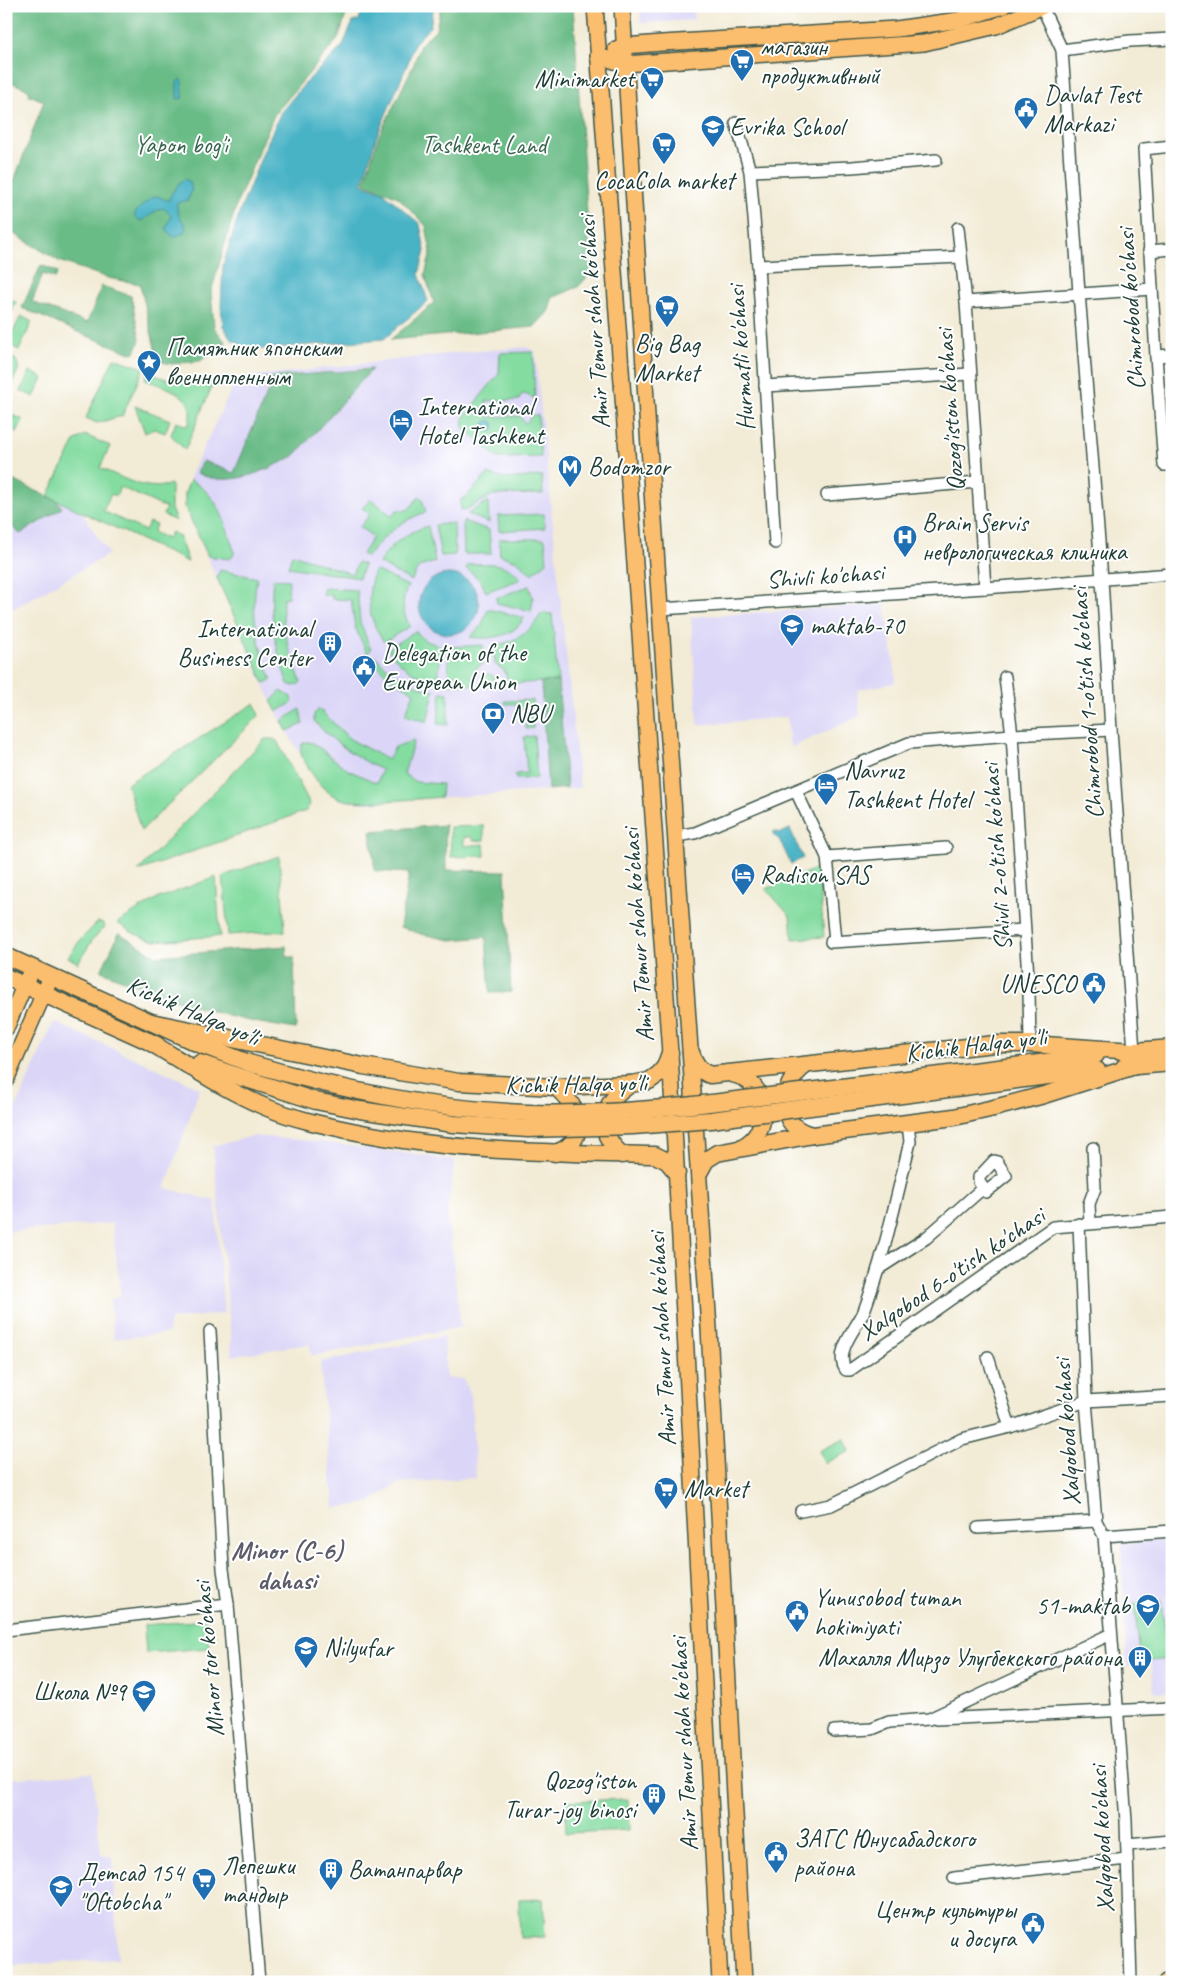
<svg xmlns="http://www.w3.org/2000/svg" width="1178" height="1988" viewBox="0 0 1178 1988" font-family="Caveat,sans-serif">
<rect width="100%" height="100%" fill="#fff"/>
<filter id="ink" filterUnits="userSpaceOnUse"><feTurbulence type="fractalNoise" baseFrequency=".02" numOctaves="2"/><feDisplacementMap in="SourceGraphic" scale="10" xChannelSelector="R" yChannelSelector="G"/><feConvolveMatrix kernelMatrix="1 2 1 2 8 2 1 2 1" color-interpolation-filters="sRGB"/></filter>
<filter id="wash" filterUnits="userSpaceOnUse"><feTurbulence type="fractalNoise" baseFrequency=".0096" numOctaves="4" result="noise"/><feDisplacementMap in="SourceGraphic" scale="20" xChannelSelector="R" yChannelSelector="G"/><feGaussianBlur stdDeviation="1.12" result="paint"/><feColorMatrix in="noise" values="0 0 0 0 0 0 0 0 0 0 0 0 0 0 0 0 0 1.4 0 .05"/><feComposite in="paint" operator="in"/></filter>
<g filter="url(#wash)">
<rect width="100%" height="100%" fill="#f2ebd5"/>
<g fill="#dbd6f7">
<polygon points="640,6 693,6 694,20 641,23"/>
<polygon points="527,347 535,352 580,788 366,803 352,802 338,799 326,791 313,775 287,732 271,701 185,507 185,495 192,472 237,378 456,353"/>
<polygon points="6,477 80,510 109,554 6,613"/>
<polygon points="885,604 896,677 894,683 857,690 860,716 790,748 787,717 698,725 691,617"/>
<polygon points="54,1022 200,1088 165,1188 215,1201 224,1313 170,1320 168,1333 114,1339 110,1300 121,1296 112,1223 6,1232 6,1129"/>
<polygon points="253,1136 320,1142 455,1160 447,1213 461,1327 312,1356 309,1344 231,1356 231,1337 213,1146"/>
<polygon points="444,1336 446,1378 463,1379 471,1395 476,1478 398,1483 369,1503 334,1508 320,1362"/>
<polygon points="1172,1539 1172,1691 1154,1692 1152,1665 1127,1667 1121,1543"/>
<polygon points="92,1773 101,1854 112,1857 118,1959 6,1966 6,1779"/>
</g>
<g fill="#84dca1" stroke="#528c6a">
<polygon points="9,299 16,302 6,324 6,305"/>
<polygon points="21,316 32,322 19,350 7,344"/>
<polygon points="533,352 535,397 533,398 525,394 521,395 519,400 486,401 488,417 520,416 523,421 526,423 533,415 538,415 541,457 498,458 463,428 464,416 499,374 500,353"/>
<polygon points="6,353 16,360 19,368 12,383 6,380 10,373 6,371"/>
<polygon points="114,358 144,368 122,416 97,423 86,418"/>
<polygon points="30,371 43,378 34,397 21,391"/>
<path d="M 147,372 L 169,380 L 207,379 L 213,384 L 185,450 L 171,435 L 176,422 L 188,426 C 199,394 167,388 145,380 Z"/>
<polygon points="135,406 170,420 165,433 154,429 145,433"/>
<polygon points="9,414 23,420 17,432 6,427 6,421"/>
<path d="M 85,435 L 110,446 L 100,468 C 122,477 147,493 171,484 L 171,509 L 176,521 L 163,515 L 166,508 L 120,487 L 116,496 L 111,494 L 103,511 L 145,531 L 149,522 L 156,525 L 153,532 L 167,539 L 171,532 L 179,536 L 188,562 L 48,496 L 75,441 Z"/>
<polygon points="488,474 504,479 542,476 543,494 493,495 467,509 461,510 461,499 465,498"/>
<path d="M 190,480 C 220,496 224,521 234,550 L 234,554 L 230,559 L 208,556 L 185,507 L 185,493 Z"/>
<path d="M 419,497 L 422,499 L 426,512 C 400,521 384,535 367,557 L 362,554 L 373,537 L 360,527 L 370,514 L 362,508 L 371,499 L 392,516 L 397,510 L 408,510 Z"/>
<polygon points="488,501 489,523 468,514"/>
<polygon points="544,514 545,528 499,531 498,516"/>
<polygon points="463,521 489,530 491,554 464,554"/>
<polygon points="454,523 455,555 441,556 435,525"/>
<path d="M 428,526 L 435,562 L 419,567 L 411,581 L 379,563 C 390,544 407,532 428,526 Z"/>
<polygon points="499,539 545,539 547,562 532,574 517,561 500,555"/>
<polygon points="292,554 352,574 358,562 364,565 359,578 288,567"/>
<path d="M 474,564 C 493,563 509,564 521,579 L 486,592 L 481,581 L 466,568 L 468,565 Z"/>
<path d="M 220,570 L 257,578 C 250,613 258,647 272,680 L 264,683 L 217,578 Z"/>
<path d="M 375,570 L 408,586 C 401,600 402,613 410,626 L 384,642 C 368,619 365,596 375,570 Z"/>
<path d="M 273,579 L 289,580 L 288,597 L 283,598 C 281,631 290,651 301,682 L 298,685 L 293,686 L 288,684 C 275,649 269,616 273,579 Z"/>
<polygon points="529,586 533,598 531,611 497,603 496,598"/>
<polygon points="323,588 357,590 360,622 371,650 367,653 355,627 351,600 332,599 332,595 323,595"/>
<path d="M 488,609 L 524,618 C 514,637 490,640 470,637 L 482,625 Z"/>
<path d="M 542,613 L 552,614 L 558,681 L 508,684 L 505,671 L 495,664 L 493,645 C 516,643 530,632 542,613 Z"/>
<path d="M 415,631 L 426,641 L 441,646 L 438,683 C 417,677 400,667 388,649 Z"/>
<path d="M 483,645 L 484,663 C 474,668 472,675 473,685 L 449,684 L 448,647 Z"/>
<path d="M 375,656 C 391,674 411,685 434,691 L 427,722 L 405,715 L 414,692 L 391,679 L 371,659 Z"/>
<circle cx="489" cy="680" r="6"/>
<polygon points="281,691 290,696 293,702 277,712 271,701"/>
<polygon points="441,692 448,693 448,725 438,724"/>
<polygon points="532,700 533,728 526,729 525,714 515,704 505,704 505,701"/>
<polygon points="255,703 259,716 141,831 127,784"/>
<polygon points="300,709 303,724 287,731 282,721"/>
<path d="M 319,709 L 350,739 L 388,760 L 395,747 L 414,740 L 404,774 L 416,782 L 442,784 L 441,797 C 421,799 402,800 383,801 C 345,803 329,803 308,767 C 304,760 297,752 303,743 L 308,742 L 313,743 L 348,770 L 377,783 L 382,770 C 356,757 334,743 314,721 L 314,714 Z"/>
<polygon points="534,736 537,778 516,779 515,774 527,773 524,737"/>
<polygon points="265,739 273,739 277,741 310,804 306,811 138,871"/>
<polygon points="484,826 484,840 473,841 473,837 464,837 464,846 484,844 485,856 451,857 450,827"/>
<polygon points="279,856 285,931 228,935 223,876"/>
<polygon points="818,868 824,937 793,939 790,916 766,889"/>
<polygon points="216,877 220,936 154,941 135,934 117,923 156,899"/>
<polygon points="98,922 103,923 105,927 93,939 78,963 68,957 81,939"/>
<polygon points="844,1439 850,1451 825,1463 819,1451"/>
<polygon points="1161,1600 1169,1659 1141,1662 1134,1604"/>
<polygon points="207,1620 209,1648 146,1653 144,1625"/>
<polygon points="628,1799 629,1830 566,1833 565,1801"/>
<polygon points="543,1899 545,1937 520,1938 519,1900"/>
</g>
<g fill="#6bbc87" stroke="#457c5e">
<polygon points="6,6 349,6 338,39 274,115 237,203 211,292 214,327 226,343 200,361 171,364 158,361 140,284 108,278 59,261 6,229 6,202 44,101 29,95 29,90 6,80"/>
<polygon points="441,6 573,6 591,273 578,287 552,298 549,311 534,327 390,340 434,303 425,275 431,252 426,226 398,197 364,183 378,138 414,64 420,45 436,29"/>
<polygon points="41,265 58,272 55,278 43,274 32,302 87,323 102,286 131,296 140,340 135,352 131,353 87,336 22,308"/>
<path d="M 372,369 L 294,456 C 265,471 229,489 197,473 L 203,461 L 234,473 L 268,391 L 263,378 Z"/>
<polygon points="6,477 56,500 62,508 20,534 6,521"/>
<polygon points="558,681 567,788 548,790 541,682"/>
<polygon points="445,825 446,870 505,871 511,992 490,993 486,937 451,940 421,934 400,927 409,873 375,871 370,831"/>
<path d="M 119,933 L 156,956 L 286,946 L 287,957 L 294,957 L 296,1029 C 271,1025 245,1021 221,1014 C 180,1003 141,987 101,971 Z"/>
</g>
<g fill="#48b3c6" stroke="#34787d">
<polygon points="358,6 434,6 430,27 414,44 408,63 376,138 362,184 383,192 420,224 425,251 419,274 428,301 384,339 251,350 231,339 223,326 221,306 223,265 239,214 264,150 281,112 306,82 342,47 353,22 359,20 361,13"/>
<polygon points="180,79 182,80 183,98 177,99 177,82"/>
<path d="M 185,179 L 190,182 L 192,190 L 188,200 L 177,203 C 176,217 184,218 186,229 L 182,234 L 173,237 L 166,229 L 171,216 L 164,208 C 154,210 148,219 140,221 L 134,216 C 136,210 152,195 158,196 C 162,198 164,200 169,200 C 170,195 179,181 185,179 Z"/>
<circle cx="489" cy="426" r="5.5"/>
<circle cx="449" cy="604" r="30"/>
<polygon points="790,829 803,858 791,864 779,839 773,835 774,831 781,833"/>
</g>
</g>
<g filter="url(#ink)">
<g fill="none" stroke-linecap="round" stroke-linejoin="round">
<defs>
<g id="minor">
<polyline points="1042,7 1062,50 1079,293 1102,579 1111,730 1134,1051"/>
<polyline points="1062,50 1130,41 1172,39"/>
<polyline points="736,123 750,171 758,266 775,543"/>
<polyline points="1172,146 1144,149 1156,356 1164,465 1172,465"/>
<polyline points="750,171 852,167 936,160"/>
<polyline points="958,228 966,302 985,588"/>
<polyline points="1149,251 1172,249"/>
<polyline points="758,266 961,257"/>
<polyline points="966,302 1152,289"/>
<polyline points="1156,356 1172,355"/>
<polyline points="765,386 970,374"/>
<polyline points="827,495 978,482"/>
<polyline points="660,609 985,588 1172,574"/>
<polyline points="1005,677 1012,735 1029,992 1030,1044"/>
<polyline points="796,791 827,857 835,941"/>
<polyline points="676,836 695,833 909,743 1012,735 1111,730"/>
<polyline points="827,857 946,848"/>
<polyline points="831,942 1024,930"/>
<path d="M 908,1123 L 910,1142 C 896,1199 884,1257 864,1311 C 857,1328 833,1352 846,1370 L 850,1370 L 1053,1227 L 1172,1217"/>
<polygon points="994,1161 997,1162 1006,1176 986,1192 979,1182 979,1177"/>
<polyline points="1090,1223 1089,1204 1095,1188 1093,1148"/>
<polyline points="1079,1224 1086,1401 1096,1521 1104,1536 1126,1821 1131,1982"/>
<polyline points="878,1269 926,1238 983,1188"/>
<polyline points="210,1331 223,1569 228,1604 259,1982"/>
<polyline points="988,1357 1010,1427"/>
<polyline points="801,1511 831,1505 962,1439 1010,1427 1086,1401 1172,1396"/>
<polyline points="978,1528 1096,1521"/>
<polyline points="1104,1536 1172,1531"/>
<polyline points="6,1630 228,1604"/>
<polyline points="936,1719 1172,1708"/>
<polyline points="834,1731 872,1729 889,1722 929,1719 1111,1634"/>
<polyline points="1127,1845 1172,1841"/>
<polyline points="954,1878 1127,1859"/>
</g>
<g id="major">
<polyline points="595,6 670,1053 720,1982"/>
<polyline points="622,6 648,432 709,1328 744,1982"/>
<polyline points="616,49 624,46 662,43 896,29 959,20 1003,6"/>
<polyline points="598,56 625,64 924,43 996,26 1043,6"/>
<polyline points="6,1028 32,968"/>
<polyline points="6,1080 51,977"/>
<polyline points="1166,1982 1172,1981"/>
</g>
<g id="highway">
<polyline points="6,956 199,1044 249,1063"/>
<polyline points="6,977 157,1045"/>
<polyline points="151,1022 363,1066 459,1082 555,1087 631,1084 649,1081 659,1074 665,1067 670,1053"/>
<path d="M 148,1041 C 187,1064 226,1091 268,1108 C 295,1119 323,1125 352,1131 C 452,1152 553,1153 655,1155 L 667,1161 L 677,1173"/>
<path d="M 691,1052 C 694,1063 699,1071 710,1075 L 995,1044 L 1030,1044 L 1134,1051"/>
<polyline points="1123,1052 1172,1048"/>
<polyline points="200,1063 243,1078"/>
<polyline points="1039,1063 1096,1055"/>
<path d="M 806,1065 C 779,1084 775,1128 813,1135"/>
<polyline points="1124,1067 1172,1063"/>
<path d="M 732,1074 C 768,1080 774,1132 742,1147"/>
<polyline points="1040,1077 1097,1070"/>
<path d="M 555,1153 C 591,1142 579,1104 555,1087"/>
<path d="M 622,1155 C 594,1130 601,1103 631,1084"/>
<polyline points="700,1171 706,1160 717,1153 813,1135 954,1117 994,1108 1044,1095 1135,1066"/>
</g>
</defs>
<use href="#minor" stroke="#3f574c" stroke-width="14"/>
<use href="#major" stroke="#3f574c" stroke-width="18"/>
<use href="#highway" stroke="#3f574c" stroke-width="19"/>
<use href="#minor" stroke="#fff" stroke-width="11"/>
<use href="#major" stroke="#fbbe6e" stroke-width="15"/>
<use href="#highway" stroke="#fbbe6e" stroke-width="16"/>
<defs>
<g id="highway-bridge">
<path d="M 249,1063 C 340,1090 433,1110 528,1113 C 616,1116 705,1104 792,1093 C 874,1083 956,1073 1039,1063"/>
<polyline points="243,1078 316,1101 360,1110 453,1124 528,1129 633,1126 711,1120 1040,1077"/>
</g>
</defs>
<use href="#highway-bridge" stroke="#3f574c" stroke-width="19" stroke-linecap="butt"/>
<use href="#highway-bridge" stroke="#fbbe6e" stroke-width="16"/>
</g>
</g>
<defs>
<symbol id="supermarket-pin" viewBox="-11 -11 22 30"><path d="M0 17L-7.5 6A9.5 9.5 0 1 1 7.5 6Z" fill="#1f6fb2" stroke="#fff"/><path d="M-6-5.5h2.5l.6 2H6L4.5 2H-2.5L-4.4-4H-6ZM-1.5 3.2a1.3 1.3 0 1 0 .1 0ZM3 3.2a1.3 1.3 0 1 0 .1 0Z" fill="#fff"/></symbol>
<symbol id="civic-pin" viewBox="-11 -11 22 30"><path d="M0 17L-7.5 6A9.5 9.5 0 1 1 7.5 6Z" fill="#1f6fb2" stroke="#fff"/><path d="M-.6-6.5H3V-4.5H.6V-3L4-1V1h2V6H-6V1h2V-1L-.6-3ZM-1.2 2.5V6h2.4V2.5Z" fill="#fff"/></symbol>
<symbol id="school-pin" viewBox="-11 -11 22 30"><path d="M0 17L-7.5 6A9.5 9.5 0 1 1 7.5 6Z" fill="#1f6fb2" stroke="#fff"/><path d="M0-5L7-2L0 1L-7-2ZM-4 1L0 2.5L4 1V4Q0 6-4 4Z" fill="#fff"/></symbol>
<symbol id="sight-pin" viewBox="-11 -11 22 30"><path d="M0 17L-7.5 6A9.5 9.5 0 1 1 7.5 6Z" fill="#1f6fb2" stroke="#fff"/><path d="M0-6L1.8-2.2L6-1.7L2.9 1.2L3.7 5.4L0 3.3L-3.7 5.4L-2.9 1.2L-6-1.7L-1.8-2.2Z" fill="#fff"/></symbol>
<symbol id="hotel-pin" viewBox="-11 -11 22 30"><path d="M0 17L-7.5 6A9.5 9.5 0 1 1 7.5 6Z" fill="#1f6fb2" stroke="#fff"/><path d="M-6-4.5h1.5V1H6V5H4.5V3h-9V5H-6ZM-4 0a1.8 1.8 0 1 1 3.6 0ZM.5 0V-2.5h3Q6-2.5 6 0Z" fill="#fff"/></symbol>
<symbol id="metro-pin" viewBox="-11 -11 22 30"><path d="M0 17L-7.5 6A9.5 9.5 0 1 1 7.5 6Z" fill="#1f6fb2" stroke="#fff"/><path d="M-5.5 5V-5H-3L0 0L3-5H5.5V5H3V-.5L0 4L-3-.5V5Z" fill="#fff"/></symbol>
<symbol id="hospital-pin" viewBox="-11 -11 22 30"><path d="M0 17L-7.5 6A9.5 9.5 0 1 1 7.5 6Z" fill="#1f6fb2" stroke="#fff"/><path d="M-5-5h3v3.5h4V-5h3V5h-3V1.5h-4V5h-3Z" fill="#fff"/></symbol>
<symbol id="building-pin" viewBox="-11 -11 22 30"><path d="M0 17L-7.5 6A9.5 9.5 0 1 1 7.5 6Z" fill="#1f6fb2" stroke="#fff"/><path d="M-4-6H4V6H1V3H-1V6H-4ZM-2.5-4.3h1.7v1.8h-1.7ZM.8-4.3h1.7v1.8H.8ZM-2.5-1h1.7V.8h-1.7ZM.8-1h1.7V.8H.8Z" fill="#fff"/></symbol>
<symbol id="bank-pin" viewBox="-11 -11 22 30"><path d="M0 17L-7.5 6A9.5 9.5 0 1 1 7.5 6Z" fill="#1f6fb2" stroke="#fff"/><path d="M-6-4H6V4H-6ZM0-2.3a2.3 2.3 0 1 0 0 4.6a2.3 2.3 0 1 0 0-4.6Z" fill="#fff"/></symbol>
</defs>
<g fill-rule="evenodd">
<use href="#supermarket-pin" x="728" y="47" width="28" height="38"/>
<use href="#supermarket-pin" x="638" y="65" width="28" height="38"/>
<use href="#civic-pin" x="1012" y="95" width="28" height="38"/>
<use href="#school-pin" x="699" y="113" width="28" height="38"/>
<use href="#supermarket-pin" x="650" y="130" width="28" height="38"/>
<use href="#supermarket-pin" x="653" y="293" width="28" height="38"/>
<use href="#sight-pin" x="135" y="348" width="28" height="38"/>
<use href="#hotel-pin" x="387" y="407" width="28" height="38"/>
<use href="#metro-pin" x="556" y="453" width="28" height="38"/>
<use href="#hospital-pin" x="891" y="523" width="28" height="38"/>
<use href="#school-pin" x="778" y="612" width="28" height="38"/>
<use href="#building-pin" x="316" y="629" width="28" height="38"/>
<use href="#civic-pin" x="350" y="653" width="28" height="38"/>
<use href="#bank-pin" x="479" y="700" width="28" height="38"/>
<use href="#hotel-pin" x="812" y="771" width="28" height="38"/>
<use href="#hotel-pin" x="729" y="861" width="28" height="38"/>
<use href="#civic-pin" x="1080" y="970" width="28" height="38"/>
<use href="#supermarket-pin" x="652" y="1475" width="28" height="38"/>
<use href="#school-pin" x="1134" y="1592" width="28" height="38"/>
<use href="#civic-pin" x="783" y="1598" width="28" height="38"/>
<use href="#school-pin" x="292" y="1634" width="28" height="38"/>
<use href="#building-pin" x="1126" y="1644" width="28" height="38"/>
<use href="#school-pin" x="130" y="1678" width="28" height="38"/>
<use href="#building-pin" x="640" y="1781" width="28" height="38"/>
<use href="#civic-pin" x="762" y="1839" width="28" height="38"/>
<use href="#building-pin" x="317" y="1856" width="28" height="38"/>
<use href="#supermarket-pin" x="190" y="1866" width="28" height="38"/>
<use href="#school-pin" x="47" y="1873" width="28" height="38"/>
<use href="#civic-pin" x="1019" y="1910" width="28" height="38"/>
</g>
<g text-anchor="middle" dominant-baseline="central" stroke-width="4" stroke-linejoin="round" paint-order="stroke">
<g font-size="25" fill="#1f3d34" stroke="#fff" text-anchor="start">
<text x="760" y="47">магазин<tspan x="760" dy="29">продуктивный</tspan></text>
<text x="634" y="79" text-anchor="end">Minimarket</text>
<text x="1044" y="95">Davlat Test<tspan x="1044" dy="29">Markazi</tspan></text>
<text x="730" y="127">Evrika School</text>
<text x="664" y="181" text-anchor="middle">CocaCola market</text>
<text x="667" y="344" text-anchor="middle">Big Bag<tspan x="667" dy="29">Market</tspan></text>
<text x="166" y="348">Памятник японским<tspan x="166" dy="29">военнопленным</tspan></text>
<text x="418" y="407">International<tspan x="418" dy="29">Hotel Tashkent</tspan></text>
<text x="588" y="467">Bodomzor</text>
<text x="922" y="523">Brain Servis<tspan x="922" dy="29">неврологическая клиника</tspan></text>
<text x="810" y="626">maktab-70</text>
<text x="312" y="629" text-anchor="end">International<tspan x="312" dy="29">Business Center</tspan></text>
<text x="382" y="653">Delegation of the<tspan x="382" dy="29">European Union</tspan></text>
<text x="510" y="714">NBU</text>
<text x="844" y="771">Navruz<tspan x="844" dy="29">Tashkent Hotel</tspan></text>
<text x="760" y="875">Radison SAS</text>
<text x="1076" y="984" text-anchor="end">UNESCO</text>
<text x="684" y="1489">Market</text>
<text x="814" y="1598">Yunusobod tuman<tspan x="814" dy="29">hokimiyati</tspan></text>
<text x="1130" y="1606" text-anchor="end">51-maktab</text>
<text x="324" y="1648">Nilyufar</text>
<text x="1122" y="1658" text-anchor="end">Махалля Мирзо Улугбекского района</text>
<text x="126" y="1692" text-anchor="end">Школа №9</text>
<text x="636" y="1781" text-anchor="end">Qozog'iston<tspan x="636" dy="29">Turar-joy binosi</tspan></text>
<text x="794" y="1839">ЗАГС Юнусабадского<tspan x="794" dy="29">района</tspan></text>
<text x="222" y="1866">Лепешки<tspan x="222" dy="29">тандыр</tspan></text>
<text x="348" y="1870">Ватанпарвар</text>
<text x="78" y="1873">Детсад 154<tspan x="78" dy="29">"Oftobcha"</tspan></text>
<text x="1016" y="1910" text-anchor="end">Центр культуры<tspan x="1016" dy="29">и досуга</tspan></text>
</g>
<g font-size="25" fill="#38654f" stroke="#fff">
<text x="181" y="145">Yapon bog'i</text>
<text x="484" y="145">Tashkent Land</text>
</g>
<g font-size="25" fill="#1f3d34" stroke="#fff">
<text transform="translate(1131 309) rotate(-94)">Chimrobod ko'chasi</text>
<text transform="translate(594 322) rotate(-94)">Amir Temur shoh ko'chasi</text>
<text transform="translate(741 358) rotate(-94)">Hurmatli ko'chasi</text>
<text transform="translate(950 410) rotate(-94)">Qozog'iston ko'chasi</text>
<text transform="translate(825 576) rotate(-4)">Shivli ko'chasi</text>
<text transform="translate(1087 703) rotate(-94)">Chimrobod 1-o'tish ko'chasi</text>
<text transform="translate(997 857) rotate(-94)">Shivli 2-o'tish ko'chasi</text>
<text transform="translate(638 935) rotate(-94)">Amir Temur shoh ko'chasi</text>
<text transform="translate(193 1011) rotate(23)">Kichik Halqa yo'li</text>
<text transform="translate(976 1045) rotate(-7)">Kichik Halqa yo'li</text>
<text transform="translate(576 1084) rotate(-1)">Kichik Halqa yo'li</text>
<text transform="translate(952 1274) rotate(-34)">Xalqobod 6-o'tish ko'chasi</text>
<text transform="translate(662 1339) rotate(-93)">Amir Temur shoh ko'chasi</text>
<text transform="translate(1067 1432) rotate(-94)">Xalqobod ko'chasi</text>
<text transform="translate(209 1659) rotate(-95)">Minor tor ko'chasi</text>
<text transform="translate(684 1744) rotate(-93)">Amir Temur shoh ko'chasi</text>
<text transform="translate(1102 1839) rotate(-93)">Xalqobod ko'chasi</text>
</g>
<g font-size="26" font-weight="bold" fill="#5d5d6a" stroke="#fff">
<text x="287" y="1550">Minor (C-6)<tspan x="287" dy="30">dahasi</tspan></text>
</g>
</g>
<rect width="1178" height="1988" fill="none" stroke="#fff" stroke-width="25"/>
</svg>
